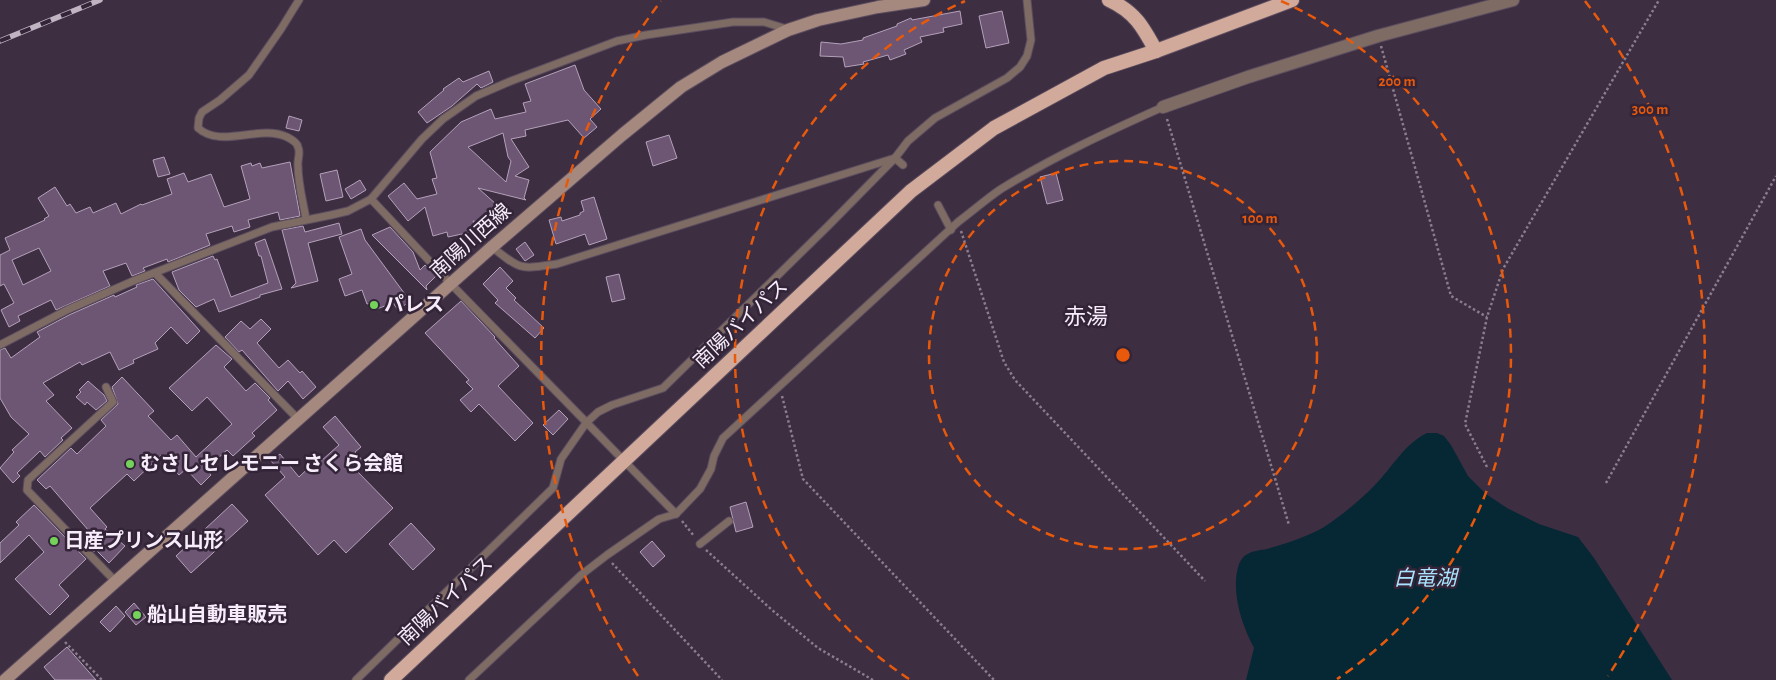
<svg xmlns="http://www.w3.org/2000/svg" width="1776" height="680" viewBox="0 0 1776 680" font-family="'Alegreya Sans','Noto Sans JP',sans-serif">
<rect width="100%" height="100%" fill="#3e2e42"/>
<path fill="#052834" d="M 1427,433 L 1437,433 L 1444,436 L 1451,445 L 1468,476 L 1486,494 L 1507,508 L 1539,524 L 1578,537 L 1594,558 L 1672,680 L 1246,680 L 1254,648 C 1242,625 1230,591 1239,564 C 1240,562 1243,556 1246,555 C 1251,551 1261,550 1267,549 C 1287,543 1307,537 1324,527 C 1341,516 1359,501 1374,486 C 1392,468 1404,444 1427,433 Z"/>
<g fill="#6d5574" stroke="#b4a1ba" fill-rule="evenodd">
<polygon points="960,11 962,24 943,28 944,32 920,37 922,42 904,50 906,54 890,60 888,55 863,62 864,64 845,67 843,57 820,56 821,42 841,44 863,40 863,38 897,26 897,24 911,18 912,20"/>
<polygon points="1002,11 1009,43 986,48 979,16"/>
<path d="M 575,65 L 584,90 L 601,109 L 590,119 L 597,127 L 584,138 L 568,120 L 525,130 L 526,136 L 511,139 L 529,167 L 515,176 L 529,180 L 524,198 L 526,200 L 478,188 L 506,213 L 495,224 L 473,221 L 476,231 L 448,237 L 447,232 L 433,236 L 425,207 L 408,221 L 388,196 L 404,183 L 417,199 L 437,194 L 432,179 L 437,178 L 430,152 L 461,122 L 491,109 L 495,119 L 526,112 L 523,103 L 531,101 L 525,84 ZM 503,133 L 508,157 L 511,161 L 506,182 L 468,147 Z"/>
<polygon points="489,71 493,82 481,88 477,84 452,106 427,123 418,112 444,90 443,89 459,78 463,82"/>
<polygon points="289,116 302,120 299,131 286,128"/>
<polygon points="669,135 677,158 653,166 646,142"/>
<polygon points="164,157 170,174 158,177 153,160"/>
<path d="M 290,162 L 300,216 L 280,220 L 278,212 L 248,220 L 250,227 L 234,232 L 232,226 L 206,234 L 210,245 L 168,262 L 167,259 L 143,268 L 145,271 L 132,276 L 126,263 L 103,271 L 110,286 L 56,310 L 51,300 L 18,316 L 20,321 L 9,327 L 1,310 L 14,303 L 4,284 L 0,286 L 0,255 L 10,250 L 5,238 L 45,220 L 44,219 L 49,216 L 38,198 L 55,187 L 67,206 L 70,204 L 76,213 L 90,207 L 93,213 L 116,203 L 121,214 L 141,204 L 142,205 L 172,194 L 167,179 L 184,173 L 188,182 L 211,174 L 224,207 L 250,199 L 241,166 L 251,163 L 252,166 L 260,163 L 262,168 ZM 39,248 L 51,271 L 23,285 L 12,260 Z"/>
<polygon points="337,170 343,197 326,201 320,174"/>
<polygon points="1056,173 1063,200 1047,204 1040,177"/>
<polygon points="360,180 366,190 351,199 345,189"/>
<polygon points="594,197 607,239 589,245 585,234 556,244 549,220 561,217 562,221 580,215 580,213 584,211 581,201"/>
<polygon points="339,223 342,234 308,243 318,281 291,288 296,283 282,230 303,226 305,232"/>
<polygon points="390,227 413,252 420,270 425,265 436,276 426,286 427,290 372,235"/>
<polygon points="361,229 365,240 410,301 398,310 393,303 374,310 371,303 367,304 362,290 345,296 339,279 352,274 339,237"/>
<polygon points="265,239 282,289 260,295 260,297 219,312 214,299 196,307 179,290 172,272 213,256 215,260 217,259 231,297 268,283 261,256 259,256 255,243"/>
<polygon points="525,242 534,255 525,261 516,249"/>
<polygon points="500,267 513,281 506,288 516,298 514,300 544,328 535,338 495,303 498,300 483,284"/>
<polygon points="619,274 625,299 612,302 606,277"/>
<polygon points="153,279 200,331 187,344 171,327 155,343 158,349 133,360 134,363 119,370 110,352 82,365 80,362 43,383 54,395 46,401 72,428 61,438 63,440 45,457 40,451 17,473 20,476 13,483 0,468 14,452 12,450 29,434 11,417 0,398 0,350 5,348 11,358 40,337 37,332 69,315 114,295 115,297 137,287 136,285"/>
<polygon points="461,301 495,337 494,338 519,366 498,386 533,423 515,441 479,404 471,412 460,400 473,389 466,382 469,380 425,333"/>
<polygon points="261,319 271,329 257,343 279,368 288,360 300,373 302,371 316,387 303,399 288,381 278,391 242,350 239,352 225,337 241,321 250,329"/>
<polygon points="216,345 232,359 224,367 246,391 255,383 270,398 268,400 277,410 252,433 255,436 233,456 227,450 206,469 211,475 201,485 186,469 179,475 161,455 134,481 127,474 90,508 107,527 105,529 125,546 109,563 96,550 94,552 81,538 89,531 50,486 46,489 37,480 71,448 77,454 106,426 101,420 118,404 112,387 122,377 154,411 148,416 171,440 177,435 196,457 232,424 207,397 192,411 169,388"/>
<polygon points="88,381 104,395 107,401 96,410 87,402 85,405 76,397 81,392 79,390"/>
<polygon points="559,410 568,419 553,435 543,425"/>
<polygon points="335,416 361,447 355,452 363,461 355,469 393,508 346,553 334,540 318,555 265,495 285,477 271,461 280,454 299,477 319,458 321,461 339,445 323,427"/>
<polygon points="746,502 753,527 736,532 730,507"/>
<polygon points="232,504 248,521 191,573 176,556"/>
<polygon points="34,505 86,559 59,585 69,596 50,615 15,579 44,552 29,535 0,563 0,543 19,525 16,522"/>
<polygon points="411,523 435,549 413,570 389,544"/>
<polygon points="652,541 665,556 653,567 640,552"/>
<polygon points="134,603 146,617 136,625 125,612"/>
<polygon points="116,606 125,616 110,632 100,622"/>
<polygon points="67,647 96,680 55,680 44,667"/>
</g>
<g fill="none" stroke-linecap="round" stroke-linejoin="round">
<defs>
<g id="service">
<path d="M 299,0 L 281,29 L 249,75 L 220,100 L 202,112 L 199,118 L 198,128 C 221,149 259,124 287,137 C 291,139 297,142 298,147 C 301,153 297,160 298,166 C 298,184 303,201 306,219"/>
<polyline points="371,199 451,284 676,514"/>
<polyline points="938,205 951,230"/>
<path d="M 492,247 C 522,271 520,269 557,264 L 895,158 L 903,165"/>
<polyline points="155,273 299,420"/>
<polyline points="0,345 67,310 133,281 272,227 331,215 348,211 371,199 422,139 443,119 476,96 511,81 617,41 646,35 733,22 764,22 787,29"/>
<polyline points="106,387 113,402 28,480 27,490 116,582"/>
<polyline points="700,544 729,521"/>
<polyline points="356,680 553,488 561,459 586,423 598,412 612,405 663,388 829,225 895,158 908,141 935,118 1007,78 1020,67 1027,56 1031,40 1027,0"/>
<path d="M 469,680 L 581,575 L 607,555 L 659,519 L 676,514 L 700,489 L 711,469 L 714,456 L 723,438 L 958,222 C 973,211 986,199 1001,189 C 1053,157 1107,132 1163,107"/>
</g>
<polyline id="minor" points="1163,107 1248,77 1378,36 1513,0"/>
<polyline id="secondary" points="5,680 492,247 622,135 681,87 722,62 788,30 818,20 878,7 924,0"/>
<g id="trunk">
<path d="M 1109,0 C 1135,12 1143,27 1156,51"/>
<polyline points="391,680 911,191 994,128 1104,68 1156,51 1292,0"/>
</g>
</defs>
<use href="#service" stroke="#5c4d5f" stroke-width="9"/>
<use href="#minor" stroke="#5c4d5f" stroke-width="14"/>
<use href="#secondary" stroke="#5c4d5f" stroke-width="14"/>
<use href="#trunk" stroke="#5c4d5f" stroke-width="16"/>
<g stroke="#8b7d8e" stroke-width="2.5" stroke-dasharray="2.5 2.5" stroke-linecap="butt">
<polyline points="1381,46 1451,296 1487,317"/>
<polyline points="1167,119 1289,525"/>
<polyline points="961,231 1004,362 1015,380 1205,581"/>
<polyline points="782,396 803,479 994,680"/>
<polyline points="1487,467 1465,424 1487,317 1503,269 1659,0"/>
<polyline points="1606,483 1776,176"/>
<polyline points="682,521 694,536"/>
<polyline points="706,550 772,610 818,648 873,680"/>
<polyline points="612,563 722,680"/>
<polyline points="65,642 102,680"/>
</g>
<use href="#service" stroke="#7d6b64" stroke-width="7"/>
<use href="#minor" stroke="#7d6b64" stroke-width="12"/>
<use href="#secondary" stroke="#a5897e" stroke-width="12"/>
<use href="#trunk" stroke="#d2aa9b" stroke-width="14"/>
<defs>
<polyline id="rail" points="0,41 100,0"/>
</defs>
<use href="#rail" stroke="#c0b4c3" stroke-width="5.5"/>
<use href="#rail" stroke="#332438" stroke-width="4" stroke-dasharray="11" stroke-linecap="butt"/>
</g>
<g fill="none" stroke="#e8590c" stroke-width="2.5" stroke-dasharray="9 6">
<circle cx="1123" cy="355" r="194"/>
<path d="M909 679A388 388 0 0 1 965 1M1281 1A388 388 0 0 1 1337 679"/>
<path d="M638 676A582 582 0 0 1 661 1M1585 1A582 582 0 0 1 1608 676"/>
</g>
<g fill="#74d25b" stroke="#332438" stroke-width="2">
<circle cx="374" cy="305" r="5"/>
<circle cx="130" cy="464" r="5"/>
<circle cx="54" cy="541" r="5"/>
<circle cx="137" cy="615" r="5"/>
</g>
<g text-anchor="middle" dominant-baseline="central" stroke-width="5" stroke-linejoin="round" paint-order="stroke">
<g font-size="20" fill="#f7edfa" stroke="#332438">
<text transform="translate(471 241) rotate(-42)">南陽川西線</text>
<text transform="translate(741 324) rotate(-43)">南陽バイパス</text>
<text transform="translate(446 601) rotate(-43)">南陽バイパス</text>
</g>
<g font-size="20" font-weight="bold" fill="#f7edfa" stroke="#332438" text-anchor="start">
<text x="384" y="305">パレス</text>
<text x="140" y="464">むさしセレモニー さくら会館</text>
<text x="64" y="541">日産プリンス山形</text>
<text x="147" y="615">船山自動車販売</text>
</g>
<g font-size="21" font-style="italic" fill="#a9e3fd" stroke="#332438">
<text x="1425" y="578">白竜湖</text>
</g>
<g font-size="22" fill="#f7edfa" stroke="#332438">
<text x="1086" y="317">赤湯</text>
</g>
</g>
<circle cx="1123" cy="355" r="8" fill="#e8590c" stroke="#332438" stroke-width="2.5"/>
<g font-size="15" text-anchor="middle" font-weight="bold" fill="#e8590c" stroke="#332438" stroke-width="5" stroke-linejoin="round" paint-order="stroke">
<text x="1397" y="86">200 m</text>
<text x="1650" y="114">300 m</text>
<text x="1260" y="223">100 m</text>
</g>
</svg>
